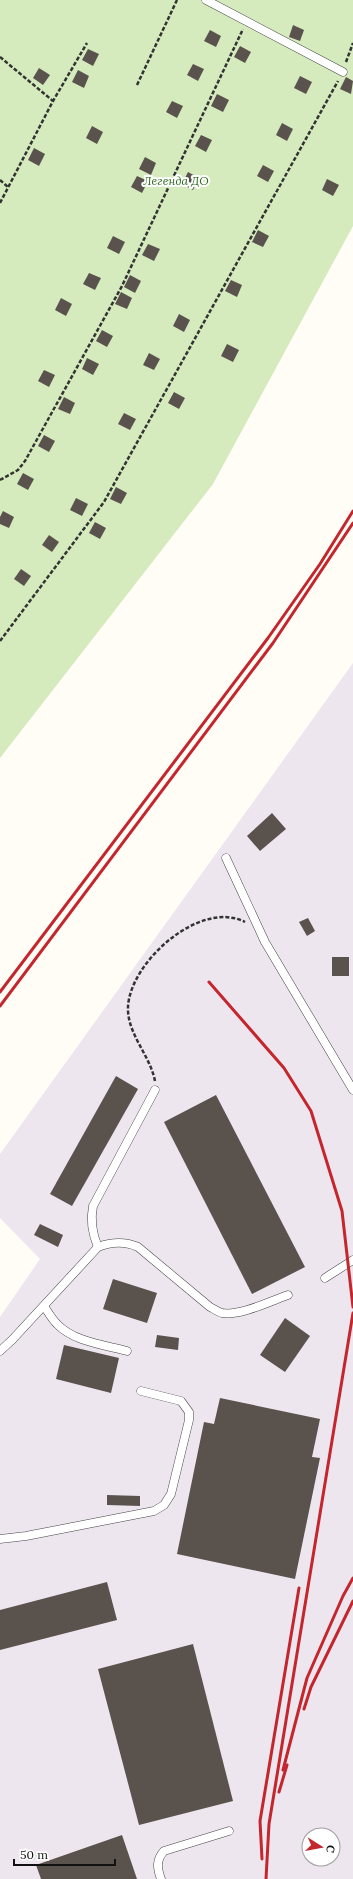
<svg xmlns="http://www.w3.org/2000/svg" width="353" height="1879" viewBox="0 0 353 1879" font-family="Lora,serif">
<rect width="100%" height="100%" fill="#fffdf5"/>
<path fill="#eee6ef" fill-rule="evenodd" d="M 353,663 L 353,1879 L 0,1879 L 0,1317 L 40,1259 L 0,1218 L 0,1154 ZM 309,1835 L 333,1835 L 333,1859 L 309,1859 Z"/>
<polygon fill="#d5ebbd" points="0,0 353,0 353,226 213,484 0,758"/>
<g fill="#5a524d">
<polygon points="293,25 304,30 300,41 289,37"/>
<polygon points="210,30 221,36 216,47 204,41"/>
<polygon points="240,46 251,52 245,63 234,57"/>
<polygon points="88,49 99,54 93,66 82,60"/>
<polygon points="193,64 204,69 198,81 187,75"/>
<polygon points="39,68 50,75 43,85 33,78"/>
<polygon points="78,70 89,76 84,88 72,82"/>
<polygon points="300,76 312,82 306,94 294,88"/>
<polygon points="346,77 353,81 351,94 340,89"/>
<polygon points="217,94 229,100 223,112 211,106"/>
<polygon points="172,101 183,106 177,118 166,112"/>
<polygon points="282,123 293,129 287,141 276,135"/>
<polygon points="92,126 103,132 97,144 86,138"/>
<polygon points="201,135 212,140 206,152 195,146"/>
<polygon points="34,148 45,154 39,166 28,160"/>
<polygon points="145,157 156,163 151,175 139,169"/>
<polygon points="263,165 274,171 268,182 257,176"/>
<polygon points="188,172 199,178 193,190 182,184"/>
<polygon points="137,176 148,181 142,193 131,187"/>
<polygon points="327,179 339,185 333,196 322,190"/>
<polygon points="258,230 269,236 263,247 252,242"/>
<polygon points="113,236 125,242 119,254 107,248"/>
<polygon points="148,244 160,249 154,261 142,255"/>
<polygon points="89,273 101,278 95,290 83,284"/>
<polygon points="130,275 141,281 135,293 124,287"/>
<polygon points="231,280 242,285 237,297 225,291"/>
<polygon points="121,292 132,298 127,309 115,304"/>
<polygon points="61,298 72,304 66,316 55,310"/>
<polygon points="179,314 190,320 184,332 173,326"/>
<polygon points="102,330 113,336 107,347 96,341"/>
<polygon points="227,344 239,350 233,362 221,356"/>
<polygon points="149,353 160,359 154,370 143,365"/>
<polygon points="87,358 99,364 93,375 82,369"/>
<polygon points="44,370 55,375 49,387 38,381"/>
<polygon points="174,392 185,398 179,409 168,403"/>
<polygon points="64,397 75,403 70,414 58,409"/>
<polygon points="124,413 136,419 130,430 118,424"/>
<polygon points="44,435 55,441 49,452 38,446"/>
<polygon points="23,473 34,479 28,490 17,484"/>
<polygon points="116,487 127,493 121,504 110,499"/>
<polygon points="76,498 88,504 82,516 70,510"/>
<polygon points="3,511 14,517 9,528 0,524 0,517"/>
<polygon points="95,522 106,528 100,539 89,533"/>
<polygon points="49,535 59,542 52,552 42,545"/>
<polygon points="21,569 31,576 24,586 14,579"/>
<polygon points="272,813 286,829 260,851 247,836"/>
<polygon points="308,918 315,931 307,936 299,922"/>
<rect x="332" y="957" width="17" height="19"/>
<polygon points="116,1076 138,1089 72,1206 50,1194"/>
<polygon points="216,1095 305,1267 252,1294 164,1122"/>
<polygon points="40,1224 63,1235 58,1247 34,1235"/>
<polygon points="113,1279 157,1293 147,1323 103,1309"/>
<polygon points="285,1318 310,1336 285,1372 260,1355"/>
<polygon points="157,1335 179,1338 178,1350 155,1347"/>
<polygon points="64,1345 119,1358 111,1393 56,1379"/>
<polygon points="220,1398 320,1419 312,1457 320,1458 295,1579 177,1554 204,1422 214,1424"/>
<polygon points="107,1495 140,1496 140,1506 107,1505"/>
<polygon points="107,1582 117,1620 0,1650 0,1610"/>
<polygon points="193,1644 233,1801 139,1825 98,1669"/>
<polygon points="122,1835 137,1879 41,1879 36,1865"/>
</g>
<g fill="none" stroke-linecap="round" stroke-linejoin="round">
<defs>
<g id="lane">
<polyline points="206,0 343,72"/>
<polyline points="226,858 265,942 353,1090"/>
<path d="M 98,1247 C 92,1233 90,1221 93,1206 L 155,1090"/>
<polyline points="325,1278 353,1260"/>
<path d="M 44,1306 C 48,1312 52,1319 57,1324 C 74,1342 105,1345 127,1351"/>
<path d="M 0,1351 L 12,1340 L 98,1247 C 112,1242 124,1241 138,1247 L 210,1307 C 214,1309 218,1312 222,1313 C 240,1316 271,1301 288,1295"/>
<polyline points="0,1539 26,1536 154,1511 164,1505 171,1494 189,1420 189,1412 181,1401 141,1391"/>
<path d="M 161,1879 C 157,1868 156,1860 164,1851 L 229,1831"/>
</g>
</defs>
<use href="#lane" stroke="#444" stroke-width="9"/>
<g stroke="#333" stroke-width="2.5" stroke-dasharray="4 2" stroke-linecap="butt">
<polyline points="0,57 53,101"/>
<polyline points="346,62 353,43"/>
<polyline points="137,85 177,0"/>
<polyline points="0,180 8,187"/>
<polyline points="0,203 53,101 87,43"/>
<polyline points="0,480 18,470 25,461 122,286 243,29"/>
<polyline points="0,641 104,502 338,81"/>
<path d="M 155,1081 C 150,1055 127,1034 128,1007 C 130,962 200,899 245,922"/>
</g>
<use href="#lane" stroke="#fff" stroke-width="8"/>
<g stroke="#c4262e" stroke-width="3">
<polyline points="209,982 284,1068 311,1111 342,1211 353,1307"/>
<polyline points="0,992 268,638 320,564 353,511"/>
<polyline points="0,1006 273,643 353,523"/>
<polyline points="304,1709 311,1687 353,1601"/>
<polyline points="283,1770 307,1678 343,1596 353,1578"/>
<polyline points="279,1792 287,1765"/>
<polyline points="262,1859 260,1821 299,1588"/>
<polyline points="266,1879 269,1824 353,1313"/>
</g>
</g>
<g text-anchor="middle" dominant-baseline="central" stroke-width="4" stroke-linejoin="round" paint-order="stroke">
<g font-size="12" font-style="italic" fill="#2f6b1f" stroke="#fff">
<text x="176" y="180">Легенда ДО</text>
</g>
</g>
<g transform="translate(321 1847) rotate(101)"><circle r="19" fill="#ffffff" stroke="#a0a0a0"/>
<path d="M0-3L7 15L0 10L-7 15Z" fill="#c4262e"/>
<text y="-6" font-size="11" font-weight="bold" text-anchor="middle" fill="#111111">С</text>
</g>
<path d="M14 1859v6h101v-6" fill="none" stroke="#111111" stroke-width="2"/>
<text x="20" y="1859" font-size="12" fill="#111111" stroke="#ffffff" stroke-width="3" paint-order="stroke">50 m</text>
</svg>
